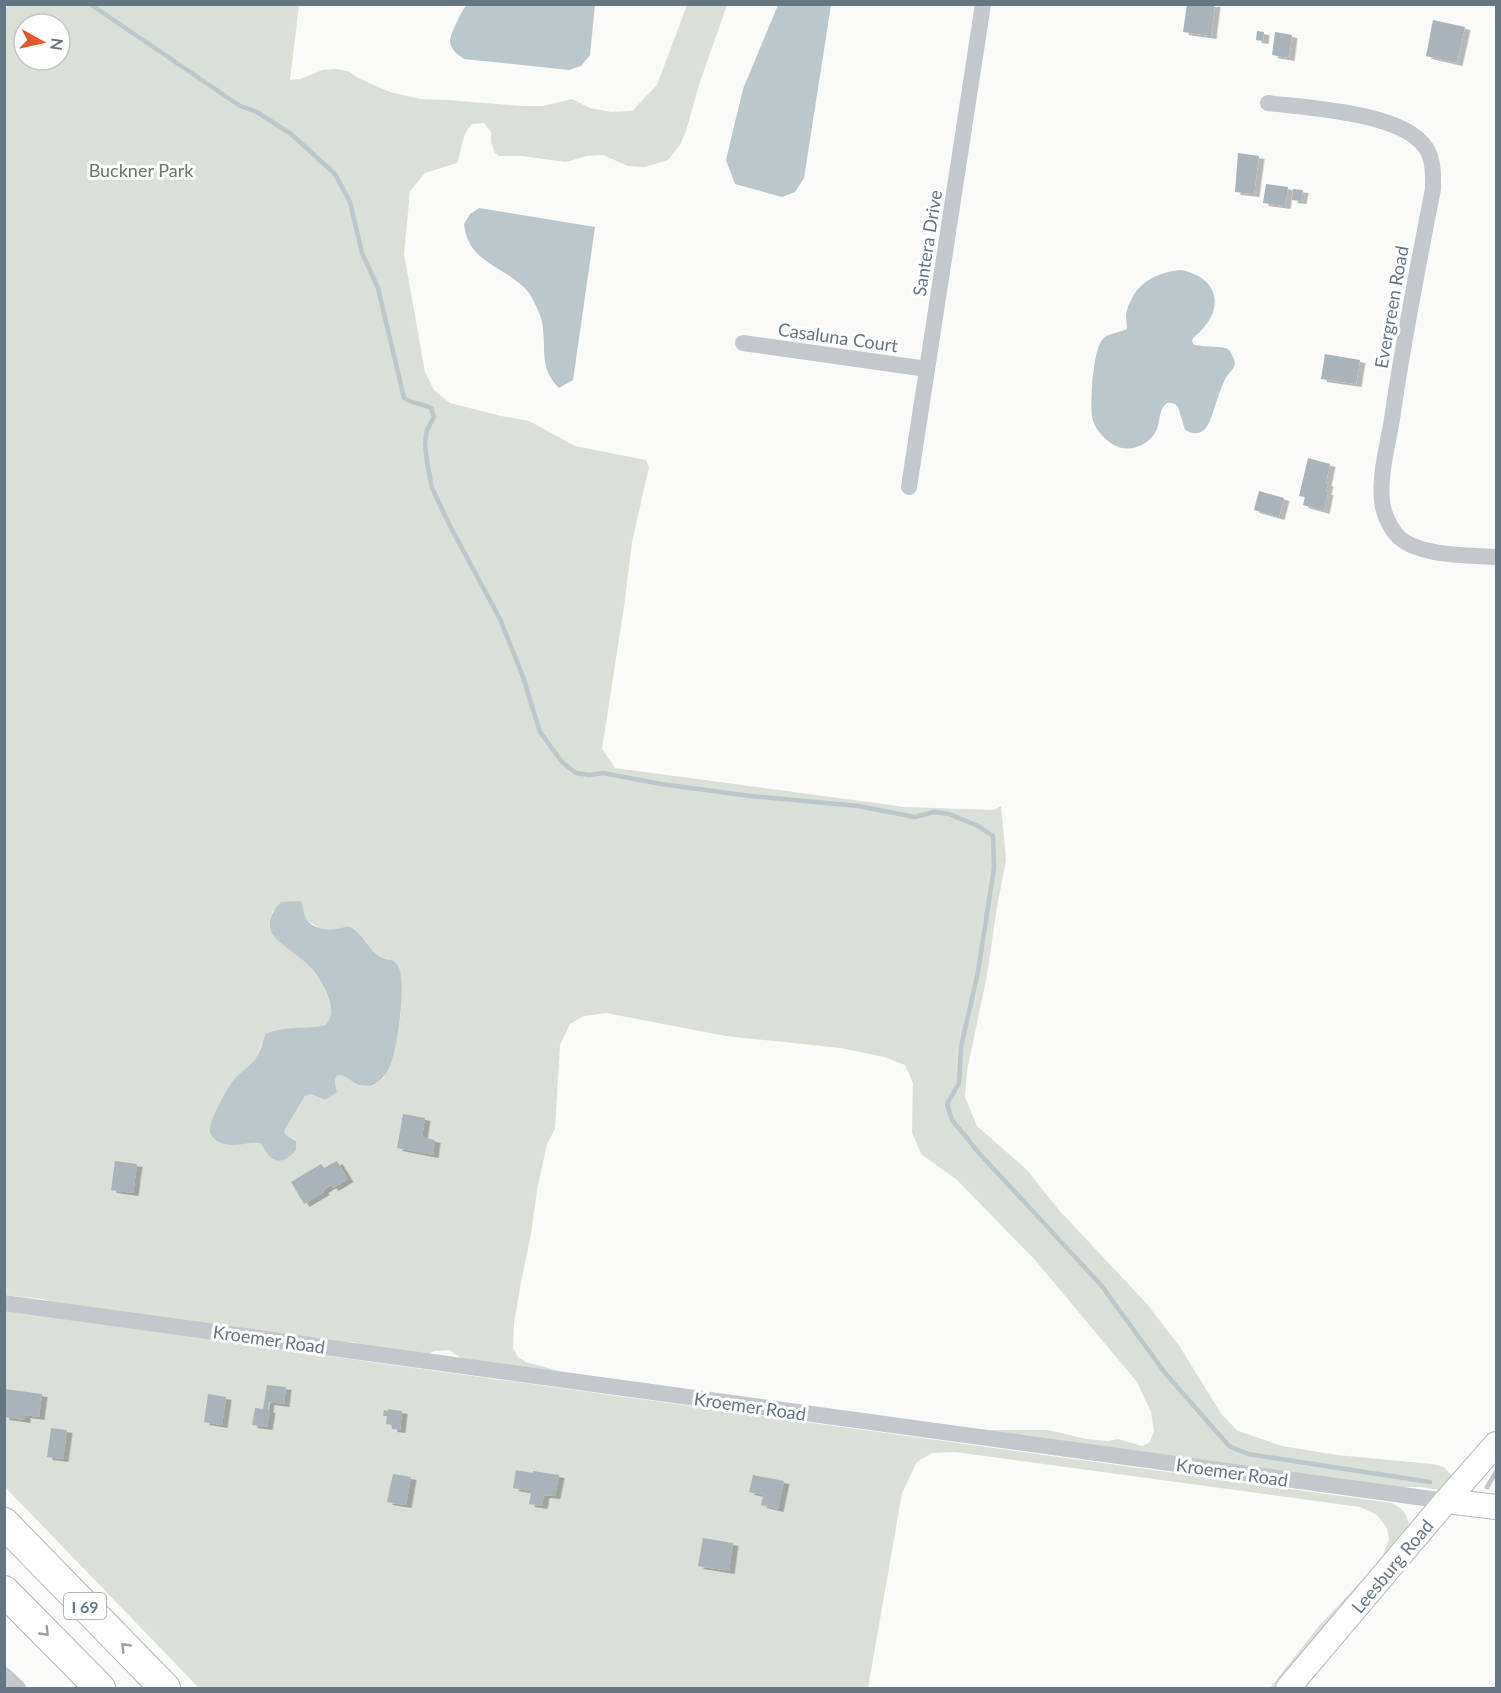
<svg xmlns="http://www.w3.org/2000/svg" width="1501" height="1693" viewBox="0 0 1501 1693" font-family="Lato,sans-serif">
<defs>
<filter id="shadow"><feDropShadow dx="5.5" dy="3" stdDeviation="0" flood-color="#0004"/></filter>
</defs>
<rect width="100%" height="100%" fill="#fafaf8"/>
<path fill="#dadfd7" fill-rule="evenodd" d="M 5,5 L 299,5 L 290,80 L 300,79 L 323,70 L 335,69 L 348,71 L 360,79 L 390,92 L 420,99 L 447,100 L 523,106 L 543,106 L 572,99 L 590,108 L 611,112 L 632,111 L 657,85 L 687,5 L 727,5 L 699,85 L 686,131 L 680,145 L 668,160 L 645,167 L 628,166 L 603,155 L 587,156 L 566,162 L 522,156 L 499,156 L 495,153 L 491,142 L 491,132 L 484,123 L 472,124 C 460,137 463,148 457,163 L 425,173 L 410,191 L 404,254 L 425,372 L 434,390 L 450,403 L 501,416 L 529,421 L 575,446 L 646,460 L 649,467 L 632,542 L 625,600 L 602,749 L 615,768 L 905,807 L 994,810 L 1001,806 L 1006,860 L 997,907 L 987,975 L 967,1071 L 965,1097 L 977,1126 L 1027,1170 L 1058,1209 L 1147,1304 L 1180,1347 L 1222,1415 L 1238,1431 L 1282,1446 L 1337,1455 L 1432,1464 L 1444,1467 L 1453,1477 L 1440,1490 L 1420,1487 L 1375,1487 L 957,1427 L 988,1430 L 1048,1430 L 1086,1439 L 1108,1441 L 1118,1439 L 1142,1446 L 1149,1443 L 1154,1432 L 1151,1412 L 1137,1382 L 1036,1261 L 957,1180 L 921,1154 L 912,1132 L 913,1083 L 905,1065 L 884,1057 L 841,1048 L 726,1036 L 606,1013 L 584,1016 L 570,1024 L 560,1045 L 555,1129 L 547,1144 L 537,1190 L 531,1234 L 521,1282 L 514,1323 L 513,1348 L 518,1357 L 526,1362 L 559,1371 L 465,1360 L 456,1355 L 450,1350 L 434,1351 L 424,1356 L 364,1347 L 353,1342 L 344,1344 L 328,1356 L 1392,1503 C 1408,1512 1410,1519 1408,1537 L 1280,1688 L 1270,1688 L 1319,1626 L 1381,1560 L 1389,1539 L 1387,1528 L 1377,1515 L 1360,1507 L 955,1452 L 932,1453 L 917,1462 L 902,1493 L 868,1688 L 199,1688 L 5,1487 L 5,1310 L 60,1305 L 43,1299 L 5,1295 ZM 24,24 L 60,24 L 60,60 L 24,60 ZM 273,910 L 307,920 L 320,929 L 339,930 L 350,926 C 368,935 369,959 392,960 L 400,972 L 401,1012 L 398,1035 L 384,1078 L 372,1086 L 358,1085 L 344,1076 L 338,1075 C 333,1080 335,1085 336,1092 L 325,1100 L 311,1094 L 305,1096 L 284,1131 L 285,1134 L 296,1140 L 280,1161 L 272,1159 L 260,1143 L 211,1125 L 223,1096 L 234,1079 L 257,1057 L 262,1043 L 282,1029 L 306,1029 L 326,1025 L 331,1018 L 332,1005 L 323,986 L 309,965 L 273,936 L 269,925 Z"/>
<g fill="#bbc7cb">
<path d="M 467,5 L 595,5 L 590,55 L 581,66 L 569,70 L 464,59 C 457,54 450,49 450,40 C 451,33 462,9 467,5 Z"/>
<polygon points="778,5 831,5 804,178 795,192 782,197 735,184 726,160 743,89"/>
<path d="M 479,208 L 595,227 L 573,380 L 559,388 C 537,367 548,345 541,318 C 539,311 533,299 529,293 C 513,272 480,265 469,242 C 466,237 465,230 464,224 L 470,214 Z"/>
<path d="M 1181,270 C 1222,278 1225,313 1194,337 L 1192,340 L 1193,344 C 1201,348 1225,345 1229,350 C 1231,353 1235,360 1235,363 C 1235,368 1228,374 1225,379 C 1221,388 1218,397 1215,406 C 1210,421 1206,441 1185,430 L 1178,407 L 1175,404 C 1172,403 1168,402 1166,404 C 1159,409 1160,422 1157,429 C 1150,444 1134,452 1118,447 C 1108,443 1096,431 1093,421 C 1089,408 1093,350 1102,340 C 1107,333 1119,333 1127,329 C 1127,323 1125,316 1127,310 C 1135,284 1155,272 1181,270 Z"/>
<path d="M 301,901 C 303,907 304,916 307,920 C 317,933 336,930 349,926 C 368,935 369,959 392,960 C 396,963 399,966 400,971 C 405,992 398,1051 388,1070 C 384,1078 379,1082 371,1086 L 358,1085 L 344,1076 L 338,1075 C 333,1080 335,1085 337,1092 L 325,1100 L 311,1094 L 305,1096 L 284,1131 L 285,1134 L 296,1141 L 296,1150 C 289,1158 279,1166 269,1156 C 265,1152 264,1147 260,1143 C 246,1141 233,1149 219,1142 C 215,1140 211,1136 210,1132 C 208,1122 228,1086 235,1078 C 242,1071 249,1066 255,1059 C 261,1052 262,1042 266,1034 C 285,1025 306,1030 326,1025 C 330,1019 332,1015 331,1008 C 331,996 315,970 306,963 C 299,956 277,942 273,935 C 265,924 273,910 281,902 Z"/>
</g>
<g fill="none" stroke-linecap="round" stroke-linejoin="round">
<g stroke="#bbc7cb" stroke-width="4.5">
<path d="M 90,4 L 240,106 L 257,112 L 291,134 L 335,174 L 350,202 L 362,253 L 378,288 L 404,398 C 413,404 421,403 431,408 L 434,417 L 427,430 L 425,443 L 427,462 L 432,488 L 450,526 L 500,619 L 522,674 L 540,732 L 562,762 L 576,773 L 589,775 L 603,773 L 661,784 L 750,796 L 858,806 L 915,817 L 934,812 L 949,814 L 978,826 L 993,836 L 994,868 L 978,972 L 961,1047 L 959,1083 L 947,1104 L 952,1120 L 979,1153 L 1101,1285 L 1165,1373 L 1229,1446 L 1248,1454 L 1430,1482"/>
<polyline points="1487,1487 1496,1472"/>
</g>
</g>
<g fill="#aab3b9" filter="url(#shadow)">
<polygon points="1187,4 1215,4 1211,36 1183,32"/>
<polygon points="1433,20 1465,27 1457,63 1426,56"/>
<polygon points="1257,31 1264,32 1263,41 1256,40"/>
<polygon points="1275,32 1292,35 1289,58 1272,55"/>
<polygon points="1238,153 1259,156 1254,194 1235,192"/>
<polygon points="1266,184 1288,187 1285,206 1263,203"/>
<polygon points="1293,189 1303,190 1301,201 1292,200"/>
<polygon points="1325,354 1360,360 1356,384 1321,379"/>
<polygon points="1308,458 1330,464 1326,483 1328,484 1326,492 1328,492 1324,511 1303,505 1305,497 1299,496"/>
<polygon points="1259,491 1284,498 1279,517 1254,510"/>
<polygon points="403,1114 425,1118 422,1137 435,1140 433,1155 397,1148"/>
<polygon points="115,1161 137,1164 133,1193 111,1190"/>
<polygon points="337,1161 348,1179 333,1188 331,1185 323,1190 324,1192 304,1204 291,1182 321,1164 324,1168"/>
<polygon points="267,1385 286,1387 284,1404 269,1402 268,1410 270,1410 267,1427 252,1425 255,1408 263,1409"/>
<polygon points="5,1389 42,1394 39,1417 25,1415 25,1420 4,1417"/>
<polygon points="208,1394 226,1397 222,1425 204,1422"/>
<polygon points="388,1409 402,1411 400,1430 392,1429 392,1425 386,1424 387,1416 383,1416 384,1410 388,1411"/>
<polygon points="51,1428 67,1430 63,1459 47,1457"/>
<polygon points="516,1470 533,1473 533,1471 559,1475 555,1496 544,1495 542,1506 529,1504 531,1493 529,1491 513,1488"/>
<polygon points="393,1474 411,1477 406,1505 387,1502"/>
<polygon points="753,1475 784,1481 778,1509 761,1505 763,1495 749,1492"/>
<polygon points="703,1538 733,1543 729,1571 698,1566"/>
</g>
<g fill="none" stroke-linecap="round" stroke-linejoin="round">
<defs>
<g id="secondary">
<polyline points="1446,1501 1496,1507"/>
<polyline points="1288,1688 1446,1501 1496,1444"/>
</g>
<g id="highway">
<polyline points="4,1523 165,1688"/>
<polyline points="4,1591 100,1688"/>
</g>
</defs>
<use href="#secondary" stroke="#b3babf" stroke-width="26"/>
<use href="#highway" stroke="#b4b9bd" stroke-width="32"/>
<g stroke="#c3c8cc" stroke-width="16">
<path d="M 1268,103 C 1307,108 1403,112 1426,148 C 1434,161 1433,175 1433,189 C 1418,265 1403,342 1392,419 C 1388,444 1379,476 1382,501 C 1383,512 1389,526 1396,534 C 1415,557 1469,555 1496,557"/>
<polyline points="743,343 927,369"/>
<polyline points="909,487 983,4"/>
<polyline points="4,1303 1446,1501"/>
<polyline points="4,1675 18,1688"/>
</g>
<use href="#secondary" stroke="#fff" stroke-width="24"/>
<use href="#highway" stroke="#fff" stroke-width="30"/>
</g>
<defs><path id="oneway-chevron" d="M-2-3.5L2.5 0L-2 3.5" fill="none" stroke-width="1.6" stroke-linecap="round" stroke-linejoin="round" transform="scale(1.5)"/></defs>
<g stroke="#939fa8">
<use href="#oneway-chevron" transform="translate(45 1632) rotate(46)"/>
<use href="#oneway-chevron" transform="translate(125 1647) rotate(-134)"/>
</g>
<g text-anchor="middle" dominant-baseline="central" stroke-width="6" stroke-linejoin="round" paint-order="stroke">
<rect fill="#fff" stroke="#939fa8" stroke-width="1.5" x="64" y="1593" width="42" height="26" rx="4.5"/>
<g font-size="16" font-weight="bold" fill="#657683">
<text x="85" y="1606">I 69</text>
</g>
<g font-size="18" fill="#687a64" stroke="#fff">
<text x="141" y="170">Buckner Park</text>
</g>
<g font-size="18" fill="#657683" stroke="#fff">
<text transform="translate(927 243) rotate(-81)">Santera Drive</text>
<text transform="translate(1391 307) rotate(-80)">Evergreen Road</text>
<text transform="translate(838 337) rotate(8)">Casaluna Court</text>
<text transform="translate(269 1339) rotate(8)">Kroemer Road</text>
<text transform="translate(750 1406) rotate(8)">Kroemer Road</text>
<text transform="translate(1232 1472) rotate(8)">Kroemer Road</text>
<text transform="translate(1392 1566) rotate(-50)">Leesburg Road</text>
</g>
</g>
<rect width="1501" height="1693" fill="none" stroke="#657683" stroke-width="12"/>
<g transform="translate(42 42) rotate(98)"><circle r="28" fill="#ffffff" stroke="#c1c8cd" stroke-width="1.5"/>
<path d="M0-4.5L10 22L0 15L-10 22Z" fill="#e4572e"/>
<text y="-9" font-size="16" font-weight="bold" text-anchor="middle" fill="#657683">N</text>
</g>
</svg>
